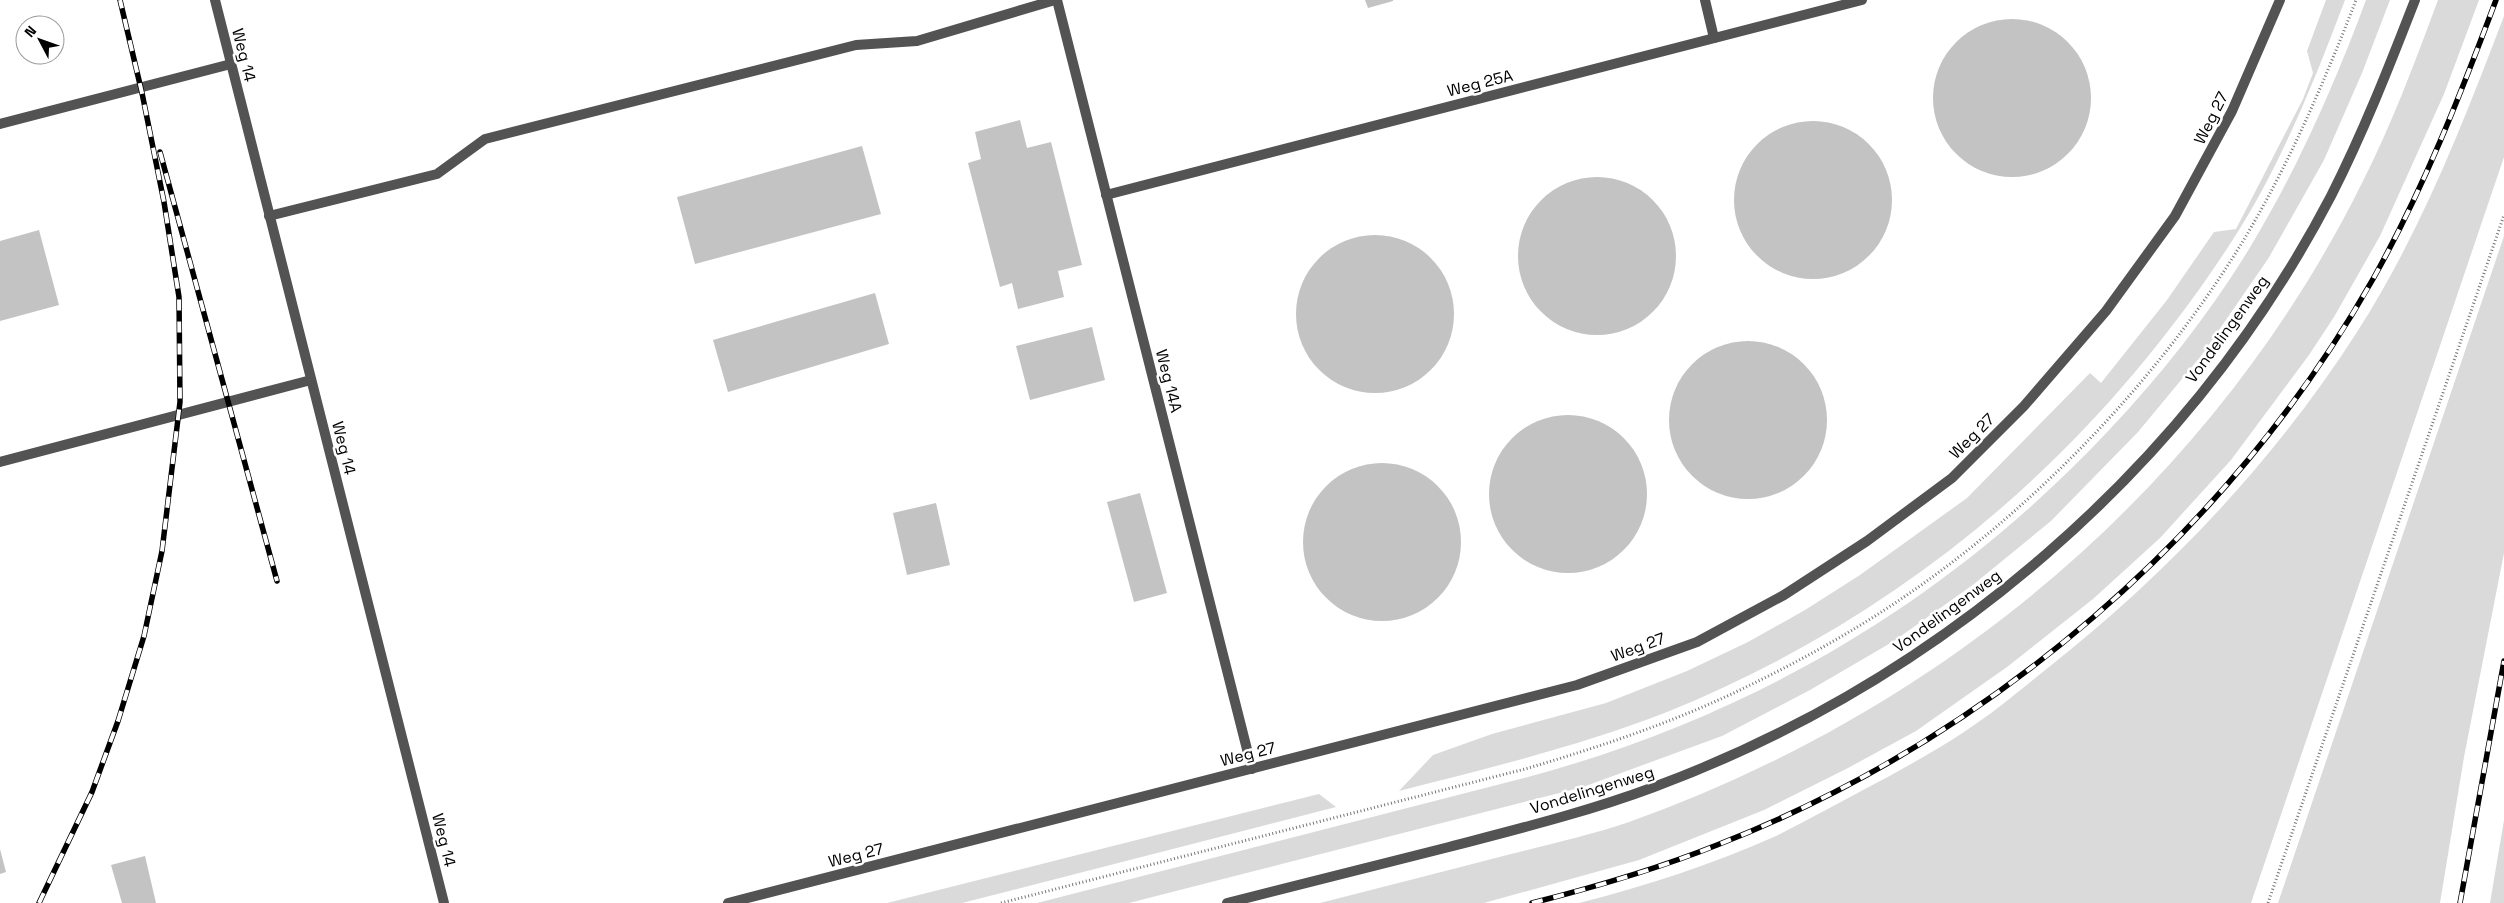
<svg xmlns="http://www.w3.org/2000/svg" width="2504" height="903" viewBox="0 0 2504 903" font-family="'Space Grotesk',sans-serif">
<rect width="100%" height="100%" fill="#fff"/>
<g fill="#dadada">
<path d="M 2326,0 L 2345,0 C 2314,82 2280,167 2232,241 C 2093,455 1904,616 1667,712 C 1580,746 1489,768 1399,791 L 1433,755 L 1492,734 L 1606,703 L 1687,671 L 1748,642 L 1805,610 L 1860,575 L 1967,498 L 2090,373 L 2101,383 L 2167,300 L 2214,232 L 2236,229 L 2303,99 L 2313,73 L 2307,51 Z"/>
<path d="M 2366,0 L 2390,0 L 2362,73 L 2324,160 L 2268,259 L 2201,356 L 2138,432 L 2051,521 L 1974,584 L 1894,641 L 1810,690 L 1722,736 L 1583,787 L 1129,903 L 1037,903 L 1528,777 C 1754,716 1950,600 2110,429 C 2162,374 2210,313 2249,249 C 2297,170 2334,86 2366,0 Z"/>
<path d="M 2438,0 L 2479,0 L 2444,94 L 2380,236 L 2334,317 L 2309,355 L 2231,460 L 2160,538 L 2093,599 L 2007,667 L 1916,731 L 1848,768 L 1764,810 L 1639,860 L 1484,903 L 1320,903 C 1384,887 1448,870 1511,854 C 1550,844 1591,835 1629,822 C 1945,709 2212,485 2362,183 C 2392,124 2415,62 2438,0 Z"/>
<path d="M 2504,16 L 2504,157 L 2251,903 L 1579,903 C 1646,886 1713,864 1776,836 C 1806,821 1835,805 1865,789 C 1899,771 1932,753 1964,732 C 1992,714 2018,692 2044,671 C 2166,575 2273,463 2357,332 C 2420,234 2463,124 2504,16 Z"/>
<polygon points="2504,236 2504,553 2464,757 2440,903 2278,903"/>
<polygon points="1319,794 1336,807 962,903 887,903"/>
<polygon points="2504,820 2504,903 2490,903"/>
</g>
<g fill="#c3c3c3">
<polygon points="1365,0 1393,0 1393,1 1368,8"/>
<circle cx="2012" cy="98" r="79"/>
<polygon points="1020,120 1027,148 1051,142 1082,265 1058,271 1064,297 1018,309 1012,283 1000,287 968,163 981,159 975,132"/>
<circle cx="1813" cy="200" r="79"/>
<polygon points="862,146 881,214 695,264 677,197"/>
<circle cx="1597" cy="256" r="79"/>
<polygon points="39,230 59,305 0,321 0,241"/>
<circle cx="1375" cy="314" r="79"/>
<polygon points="875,293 889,344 728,392 713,340"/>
<polygon points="1092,327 1105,380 1030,400 1016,346"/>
<circle cx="1748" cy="420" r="79"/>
<circle cx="1568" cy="494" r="79"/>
<circle cx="1382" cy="542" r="79"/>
<polygon points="1140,493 1167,593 1134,602 1107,502"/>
<polygon points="936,503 950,565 907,575 893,513"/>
<polygon points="0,849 6,872 0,874"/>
<polygon points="145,856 156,903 122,903 111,865"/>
</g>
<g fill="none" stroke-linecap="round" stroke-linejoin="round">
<g stroke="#757575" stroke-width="3" stroke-dasharray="1 2.5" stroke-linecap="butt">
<path d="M 1001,903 L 1525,769 C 1599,747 1672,723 1742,689 C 1796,663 1851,633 1901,599 C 2033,510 2157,381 2240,246 C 2287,169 2323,85 2356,0"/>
<polyline points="2268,903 2504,215"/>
</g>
<g stroke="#535353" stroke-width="10">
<polyline points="215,0 444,903"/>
<polyline points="1057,0 1252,769"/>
<polyline points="1705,0 1714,38"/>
<polyline points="0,124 231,64"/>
<polyline points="1106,195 1862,0"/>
<polyline points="269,216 437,174 485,139 856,45 917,41 1055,0"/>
<polyline points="0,462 311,380"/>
<polyline points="728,903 1577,685 1697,642 1784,595 1867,541 1952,478 2024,406 2106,311 2175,216 2232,111 2280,0"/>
</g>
<path stroke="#535353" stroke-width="10" d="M 1227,903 C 1301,884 1375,865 1449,847 C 1518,829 1587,812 1654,787 C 1940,681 2189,468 2331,196 C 2363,133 2389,67 2415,0"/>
<defs>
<g id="rail">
<polyline points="160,152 277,581"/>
<polyline points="39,903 92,792 118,721 144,636 162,551 180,402 179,297 164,202 142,93 120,0"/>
<path d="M 1532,903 C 1595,887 1657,869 1717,845 C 1989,739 2229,533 2373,279 C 2423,190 2460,96 2496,0"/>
<polyline points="2460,903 2504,661"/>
</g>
</defs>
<use href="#rail" stroke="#000" stroke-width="5.5"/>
<use href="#rail" stroke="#fff" stroke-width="4" stroke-dasharray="11" stroke-linecap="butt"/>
</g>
<g text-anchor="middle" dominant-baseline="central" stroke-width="5" stroke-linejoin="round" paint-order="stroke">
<g font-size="16" fill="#000" stroke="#fff">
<text transform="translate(244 55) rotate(76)">Weg 14</text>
<text transform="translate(1480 83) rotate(-14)">Weg 25A</text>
<text transform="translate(2211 118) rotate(-63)">Weg 27</text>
<text transform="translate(2227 329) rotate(-54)">Vondelingenweg</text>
<text transform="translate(1169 381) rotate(76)">Weg 14A</text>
<text transform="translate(1972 436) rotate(-45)">Weg 27</text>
<text transform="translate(344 448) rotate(76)">Weg 14</text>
<text transform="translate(1947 611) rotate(-36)">Vondelingenweg</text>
<text transform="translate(1638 647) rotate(-20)">Weg 27</text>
<text transform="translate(1248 754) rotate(-14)">Weg 27</text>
<text transform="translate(1592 790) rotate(-17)">Vondelingenweg</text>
<text transform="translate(444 840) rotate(76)">Weg 14</text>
<text transform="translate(856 855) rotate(-14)">Weg 27</text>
</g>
</g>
<g transform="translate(40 40) rotate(311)"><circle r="24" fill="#ffffff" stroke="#999999"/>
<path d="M0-4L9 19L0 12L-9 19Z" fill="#000000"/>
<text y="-8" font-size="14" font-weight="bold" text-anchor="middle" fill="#000000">N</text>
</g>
</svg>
